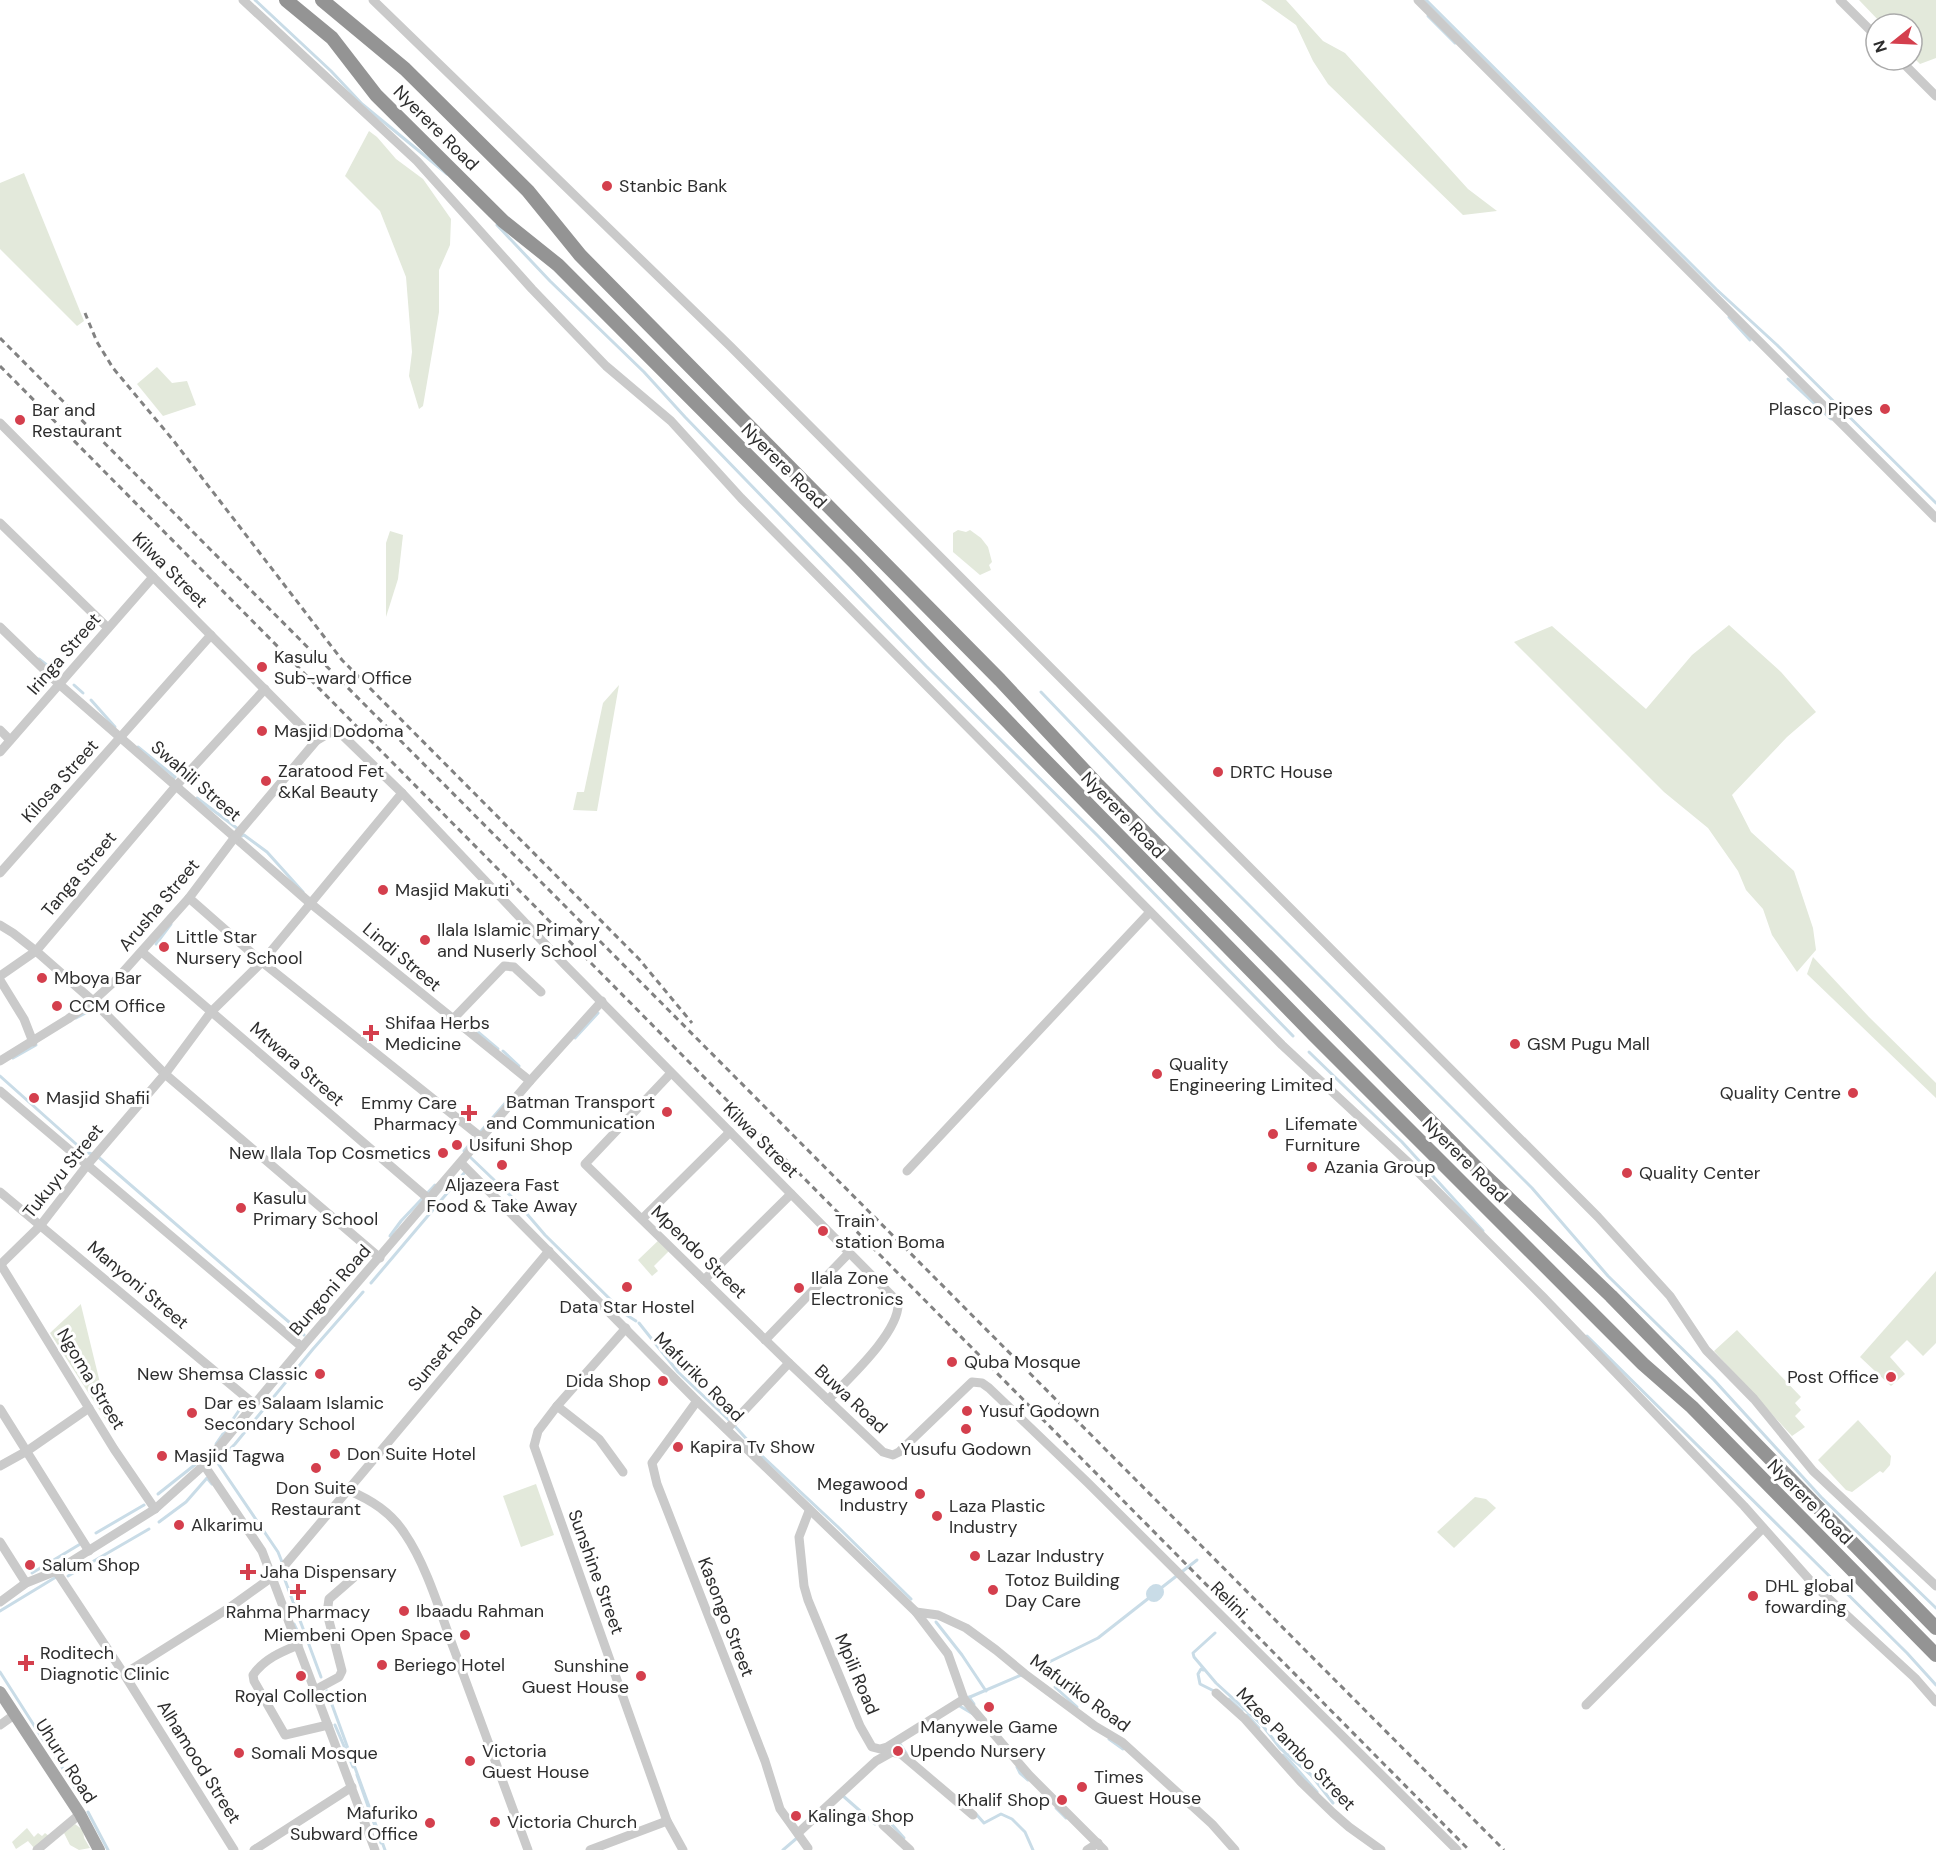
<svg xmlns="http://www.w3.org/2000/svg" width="1936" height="1850" viewBox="0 0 1936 1850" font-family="'DM Sans',sans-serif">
<rect width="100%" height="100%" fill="#fff"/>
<g fill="#e3e9db">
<polygon points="1261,0 1286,0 1323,41 1345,53 1468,189 1497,211 1463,215 1328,84 1313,61 1296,25"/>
<polygon points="1859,0 1936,0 1936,58 1920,64 1912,56 1912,24 1882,24"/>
<polygon points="369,131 377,137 396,159 423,179 451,219 450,245 439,270 439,312 423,406 419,409 409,376 412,352 406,277 380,211 345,176"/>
<polygon points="24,173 84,321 77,326 0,249 0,183"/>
<polygon points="157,367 172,383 187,381 196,405 163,416 137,384"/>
<polygon points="958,530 966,532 970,530 981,538 988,547 992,562 989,565 991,570 980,575 953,552 953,533"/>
<polygon points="390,531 403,535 398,579 386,617 386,543"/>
<polygon points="1729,625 1781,672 1816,712 1787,737 1732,795 1751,832 1794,871 1813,928 1816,950 1797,972 1772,935 1763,909 1746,890 1738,871 1708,828 1664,792 1514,642 1552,626 1646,709 1692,655"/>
<polygon points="619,685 597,811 573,810 577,792 584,792 603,703"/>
<polygon points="1813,957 1869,1017 1936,1083 1936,1098 1807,974"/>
<polygon points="661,1238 671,1249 654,1266 658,1271 652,1276 638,1260"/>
<polygon points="1936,1271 1936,1343 1923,1356 1907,1340 1890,1357 1905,1374 1891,1386 1860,1357"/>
<polygon points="81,1304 81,1305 111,1428 50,1333"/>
<polygon points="1737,1330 1801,1397 1795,1403 1801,1410 1795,1416 1805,1427 1792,1436 1714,1351"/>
<polygon points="1858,1420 1891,1456 1890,1465 1883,1473 1880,1471 1852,1492 1846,1490 1818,1460"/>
<polygon points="536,1484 554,1535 521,1547 503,1496"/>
<polygon points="1475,1497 1486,1499 1496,1508 1454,1548 1437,1532"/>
<polygon points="75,1824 83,1830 84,1838 90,1848 79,1850 70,1845 64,1833"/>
<polygon points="27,1828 34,1837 38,1833 42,1836 45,1833 49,1836 34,1848 28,1841 16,1849 12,1842"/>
</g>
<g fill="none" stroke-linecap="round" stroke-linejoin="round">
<g stroke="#c9dce7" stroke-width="3">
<polyline points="255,0 331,71 362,104 447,174"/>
<polyline points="1426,0 1716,289 1777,345 1936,503"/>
<polyline points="1428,16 1455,43"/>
<polyline points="497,225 550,281 644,372 685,417 926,666 1097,835 1293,1036"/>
<polyline points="1729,317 1750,340"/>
<polyline points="1788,379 1831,419"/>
<polyline points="39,659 56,672"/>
<polyline points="74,685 83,693"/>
<polyline points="1041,692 1157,813 1532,1188 1608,1276 1714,1380 1821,1497 1936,1608"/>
<polyline points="91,700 115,727"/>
<polyline points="138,747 175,777 173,779"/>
<polyline points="197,798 238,829"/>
<polyline points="242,836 244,835 267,852 303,892"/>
<polyline points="156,944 171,924"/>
<polyline points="76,1018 93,1009"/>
<polyline points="466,1022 498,1049"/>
<polyline points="575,1038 598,1013"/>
<polyline points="503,1051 519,1066"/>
<polyline points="1309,1052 1402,1142 1483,1231"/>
<polyline points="13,1058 36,1045"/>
<polyline points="0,1076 85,1152 96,1155 304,1335"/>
<polyline points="464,1151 507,1101"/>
<polyline points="469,1156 515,1200 545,1235 618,1307"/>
<polyline points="390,1236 401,1221 435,1185"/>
<polyline points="371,1283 465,1172"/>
<polyline points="625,1314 636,1321"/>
<polyline points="639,1323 678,1372 732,1423 761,1455 838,1527 911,1599"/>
<polyline points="1587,1336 1907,1653 1936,1685"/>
<polyline points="216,1444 242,1406"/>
<polyline points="158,1494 206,1456"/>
<polyline points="159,1522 186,1502 207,1478 212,1484"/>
<polyline points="96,1533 144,1505"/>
<polyline points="282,1562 278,1552 217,1462 235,1444 313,1349 363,1292"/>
<polyline points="282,1572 321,1677"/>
<polyline points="32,1573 82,1543"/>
<polyline points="68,1576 149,1529"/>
<polyline points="1156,1592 1197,1560"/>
<polyline points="0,1611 56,1577"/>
<polyline points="936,1622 962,1655 986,1691"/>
<polyline points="294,1624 302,1641"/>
<polyline points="1215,1633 1193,1653 1194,1657 1216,1683 1263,1726 1280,1748 1311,1775 1333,1803"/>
<polyline points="1039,1667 1098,1638 1154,1594"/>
<polyline points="1203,1670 1201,1669 1198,1674 1200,1684 1216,1692"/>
<polyline points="0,1672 44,1741"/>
<polyline points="1055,1687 1077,1707"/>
<polyline points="327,1691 385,1850"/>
<polyline points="969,1697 974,1704"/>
<polyline points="970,1697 1021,1675"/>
<polyline points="1229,1699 1242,1711"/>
<polyline points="958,1705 973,1714"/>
<polyline points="1247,1715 1259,1728"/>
<polyline points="335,1725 353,1767"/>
<polyline points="1109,1739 1123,1749"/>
<polyline points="900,1744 906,1753"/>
<polyline points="1283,1755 1290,1761 1317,1792"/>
<polyline points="56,1758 76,1789"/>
<polyline points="1017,1767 1020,1773 1028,1780"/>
<polyline points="357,1775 381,1843"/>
<polyline points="842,1795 875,1824 881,1820 888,1820 904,1838"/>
<polyline points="1056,1808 1066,1818"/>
<polyline points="88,1812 108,1850"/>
<polyline points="976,1814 984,1823 1001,1814 1012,1819 1025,1832 1033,1850"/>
<polyline points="783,1850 797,1838"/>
</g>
<polyline stroke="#c9dce7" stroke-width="16" points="1154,1594 1156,1592"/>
<g stroke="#cacaca" stroke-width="9">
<polyline points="243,0 417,161 532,289 606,366 671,421 741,498 1282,1045 1410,1164 1543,1297 1744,1506 1815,1586 1915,1678 1936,1702"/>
<polyline points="373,0 731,347 1598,1217 1670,1296 1706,1350 1754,1399 1813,1471 1936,1586"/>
<polyline points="1418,0 1936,518"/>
<polyline points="1840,0 1876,36"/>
<polyline points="1900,60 1936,96"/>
<polyline points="0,423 316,741"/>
<polyline points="0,523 108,628"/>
<polyline points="0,627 59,684 310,903 530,1081"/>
<polyline points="0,730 10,740"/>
<polyline points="0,752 153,577"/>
<polyline points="0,873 211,635"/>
<polyline points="189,898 262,962 482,1138"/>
<polyline points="0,925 13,933 36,951 93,1001 165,1074 380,1258"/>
<polyline points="142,952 430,1200"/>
<polyline points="0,976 36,951 176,786 265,689"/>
<polyline points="0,980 24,1019 33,1042"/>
<polyline points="452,1020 504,966 514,967 541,992"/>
<path d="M 0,1061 L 68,1019 L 93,1001 L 115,981 L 189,898 L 235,837 L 316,741 L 336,729 L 402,793 L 565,965 L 898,1302 C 901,1331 848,1379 828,1400"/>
<polyline points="671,1073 585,1164 789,1363 883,1452 893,1455 899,1452 972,1382 982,1383 989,1388 1087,1482 1457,1850"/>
<polyline points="0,1091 302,1347"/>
<polyline points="461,1163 697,1401 916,1612 948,1654 964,1699 1029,1775 1104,1850"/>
<polyline points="907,1171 1150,912"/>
<polyline points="0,1192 254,1404"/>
<polyline points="642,1219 730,1132"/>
<polyline points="0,1265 40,1226 88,1164 165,1074 211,1012 262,962 402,793"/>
<polyline points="1,1265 114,1449 155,1509"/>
<polyline points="704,1280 791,1194"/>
<polyline points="626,1328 557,1406 538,1431 534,1446 667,1821 683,1850"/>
<polyline points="765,1340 849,1253"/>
<polyline points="697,1401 652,1463 657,1484 765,1761 780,1809 808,1848"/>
<polyline points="557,1406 599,1439 623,1472"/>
<polyline points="0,1409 89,1551"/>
<polyline points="727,1429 789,1363"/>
<polyline points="204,1465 262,1551 375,1850"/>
<polyline points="0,1466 27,1451 89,1408"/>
<path d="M 348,1490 C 371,1500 391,1512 405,1534 C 427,1566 441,1615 455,1652 C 479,1718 504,1784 528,1850"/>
<polyline points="809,1511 799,1537 804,1586 808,1600 860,1726 872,1747 880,1749 887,1747 964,1699"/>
<polyline points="0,1542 26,1583"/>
<polyline points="56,1571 124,1674 234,1850"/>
<polyline points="0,1602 26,1583 56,1571 155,1509 204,1465 302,1347 530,1081 602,1001"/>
<polyline points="916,1612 938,1615 966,1628 996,1650 1025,1674 1095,1726 1122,1742 1212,1824 1235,1850"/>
<path d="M 298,1645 C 281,1652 264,1659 253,1675 L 254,1681 L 285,1735 L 328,1725"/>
<polyline points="124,1674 229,1608 279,1572 549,1251"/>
<polyline points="315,1690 339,1677 342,1671 327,1613 329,1599 360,1572"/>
<polyline points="1216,1693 1245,1719 1301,1782 1333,1813 1349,1827 1381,1850"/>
<polyline points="1586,1705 1763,1528"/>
<polyline points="0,1725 14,1715"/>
<polyline points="883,1825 910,1850"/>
<polyline points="798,1833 876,1761 892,1752 901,1754 973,1815"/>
<polyline points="37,1850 80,1814"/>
<polyline points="254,1850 352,1787"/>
<polyline points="590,1850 667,1821"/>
<polyline points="1087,1850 1098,1843"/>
</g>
<polyline stroke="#a5a5a5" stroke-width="12" points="0,1692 80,1814 99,1850"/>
<g stroke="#949494" stroke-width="14">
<polyline points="286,0 332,38 376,95 503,221 558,265 854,562 1034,749 1313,1034 1643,1364 1692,1407 1936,1655"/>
<polyline points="322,0 405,69 528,191 580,255 1000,680 1098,785 1477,1168 1611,1296 1936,1628"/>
</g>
<g stroke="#828282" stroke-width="3" stroke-dasharray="6 4.5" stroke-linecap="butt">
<polyline points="85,313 97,342 113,368 173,440 342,660 639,959 692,1023"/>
<polyline points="0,338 1504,1850"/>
<polyline points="0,366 1469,1850"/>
</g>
</g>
<g fill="#d43f4d" stroke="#fff" stroke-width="2">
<circle cx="607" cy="186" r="6"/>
<circle cx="1885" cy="409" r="6"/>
<circle cx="20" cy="420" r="6"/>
<circle cx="262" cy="667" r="6"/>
<circle cx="262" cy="731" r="6"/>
<circle cx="1218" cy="772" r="6"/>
<circle cx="266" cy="781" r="6"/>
<circle cx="383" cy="890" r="6"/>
<circle cx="425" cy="940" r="6"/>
<circle cx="164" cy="947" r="6"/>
<circle cx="42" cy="978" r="6"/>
<circle cx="57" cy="1006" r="6"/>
<path d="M368 1024h6v6h6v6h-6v6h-6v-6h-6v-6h6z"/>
<circle cx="1515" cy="1044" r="6"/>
<circle cx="1157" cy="1074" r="6"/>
<circle cx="1853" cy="1093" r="6"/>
<circle cx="34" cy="1098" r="6"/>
<circle cx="667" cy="1112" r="6"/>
<path d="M466 1104h6v6h6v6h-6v6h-6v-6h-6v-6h6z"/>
<circle cx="1273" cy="1134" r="6"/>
<circle cx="457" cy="1145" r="6"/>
<circle cx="443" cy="1153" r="6"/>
<circle cx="502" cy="1165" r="6"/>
<circle cx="1312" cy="1167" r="6"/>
<circle cx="1627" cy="1173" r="6"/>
<circle cx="241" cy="1208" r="6"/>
<circle cx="823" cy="1231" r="6"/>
<circle cx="627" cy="1287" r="6"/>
<circle cx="799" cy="1288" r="6"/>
<circle cx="952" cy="1362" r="6"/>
<circle cx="320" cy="1374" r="6"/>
<circle cx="1891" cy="1377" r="6"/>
<circle cx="663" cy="1381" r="6"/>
<circle cx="967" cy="1411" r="6"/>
<circle cx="192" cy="1413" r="6"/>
<circle cx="966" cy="1429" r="6"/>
<circle cx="678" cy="1447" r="6"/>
<circle cx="335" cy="1454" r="6"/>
<circle cx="162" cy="1456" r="6"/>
<circle cx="316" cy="1468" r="6"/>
<circle cx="920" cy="1494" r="6"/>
<circle cx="937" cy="1516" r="6"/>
<circle cx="179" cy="1525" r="6"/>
<circle cx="975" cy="1556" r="6"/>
<circle cx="30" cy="1565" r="6"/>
<path d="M245 1563h6v6h6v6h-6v6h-6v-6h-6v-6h6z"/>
<circle cx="993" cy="1590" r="6"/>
<path d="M295 1583h6v6h6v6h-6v6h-6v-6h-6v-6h6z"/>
<circle cx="1753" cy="1596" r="6"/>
<circle cx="404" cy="1611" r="6"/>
<circle cx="465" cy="1635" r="6"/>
<path d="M23 1654h6v6h6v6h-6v6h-6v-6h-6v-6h6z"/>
<circle cx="382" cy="1665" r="6"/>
<circle cx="301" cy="1676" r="6"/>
<circle cx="641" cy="1676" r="6"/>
<circle cx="989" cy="1707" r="6"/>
<circle cx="898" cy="1751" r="6"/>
<circle cx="239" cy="1753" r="6"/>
<circle cx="470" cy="1761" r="6"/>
<circle cx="1082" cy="1787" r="6"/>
<circle cx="1062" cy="1800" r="6"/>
<circle cx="796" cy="1816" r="6"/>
<circle cx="495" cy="1822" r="6"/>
<circle cx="430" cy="1823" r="6"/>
</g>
<g text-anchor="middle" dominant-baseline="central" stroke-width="6" stroke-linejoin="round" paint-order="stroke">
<g font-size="18" fill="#2d2d2d" stroke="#fff">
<text transform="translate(436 128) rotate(45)">Nyerere Road</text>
<text transform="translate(784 466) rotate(45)">Nyerere Road</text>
<text transform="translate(170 570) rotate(45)">Kilwa Street</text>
<text transform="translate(64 654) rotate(-49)">Iringa Street</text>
<text transform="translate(60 781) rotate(-48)">Kilosa Street</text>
<text transform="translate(196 781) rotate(41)">Swahili Street</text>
<text transform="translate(1123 815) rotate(46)">Nyerere Road</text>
<text transform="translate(79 874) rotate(-50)">Tanga Street</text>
<text transform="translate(159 905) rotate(-50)">Arusha Street</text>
<text transform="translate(402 957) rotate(40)">Lindi Street</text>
<text transform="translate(297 1064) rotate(41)">Mtwara Street</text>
<text transform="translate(761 1140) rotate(45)">Kilwa Street</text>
<text transform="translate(1465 1160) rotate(45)">Nyerere Road</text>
<text transform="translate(63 1171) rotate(-51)">Tukuyu Street</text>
<text transform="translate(699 1252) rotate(44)">Mpendo Street</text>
<text transform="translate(138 1285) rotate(40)">Manyoni Street</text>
<text transform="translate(330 1290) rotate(-49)">Bungoni Road</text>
<text transform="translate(445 1349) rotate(-50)">Sunset Road</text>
<text transform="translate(699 1377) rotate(45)">Mafuriko Road</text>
<text transform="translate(91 1379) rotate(59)">Ngoma Street</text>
<text transform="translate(851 1399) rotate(43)">Buwa Road</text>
<text transform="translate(1810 1502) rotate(45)">Nyerere Road</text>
<text transform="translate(596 1572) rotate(70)">Sunshine Street</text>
<text transform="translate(1229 1600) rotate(45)">Relini</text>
<text transform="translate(726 1617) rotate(69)">Kasongo Street</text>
<text transform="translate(857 1674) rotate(67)">Mpili Road</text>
<text transform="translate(1080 1693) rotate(36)">Mafuriko Road</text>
<text transform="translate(1296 1749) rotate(46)">Mzee Pambo Street</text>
<text transform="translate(66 1761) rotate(57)">Uhuru Road</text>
<text transform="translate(199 1762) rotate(58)">Alhamood Street</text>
</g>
<g font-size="18" fill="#2d2d2d" stroke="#fff" text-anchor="start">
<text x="619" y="186">Stanbic Bank</text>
<text x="1873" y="409" text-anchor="end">Plasco Pipes</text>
<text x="32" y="410">Bar and<tspan x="32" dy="21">Restaurant</tspan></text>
<text x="274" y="657">Kasulu<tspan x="274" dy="21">Sub-ward Office</tspan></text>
<text x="274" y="731">Masjid Dodoma</text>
<text x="278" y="771">Zaratood Fet<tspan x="278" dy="21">&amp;Kal Beauty</tspan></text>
<text x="1230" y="772">DRTC House</text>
<text x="395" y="890">Masjid Makuti</text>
<text x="437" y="930">Ilala Islamic Primary<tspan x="437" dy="21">and Nuserly School</tspan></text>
<text x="176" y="937">Little Star<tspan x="176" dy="21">Nursery School</tspan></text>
<text x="54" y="978">Mboya Bar</text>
<text x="69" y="1006">CCM Office</text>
<text x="385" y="1023">Shifaa Herbs<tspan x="385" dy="21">Medicine</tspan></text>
<text x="1527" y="1044">GSM Pugu Mall</text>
<text x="1169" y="1064">Quality<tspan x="1169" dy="21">Engineering Limited</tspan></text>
<text x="1841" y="1093" text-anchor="end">Quality Centre</text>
<text x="46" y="1098">Masjid Shafii</text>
<text x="655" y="1102" text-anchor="end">Batman Transport<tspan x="655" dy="21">and Communication</tspan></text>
<text x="457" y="1103" text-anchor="end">Emmy Care<tspan x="457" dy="21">Pharmacy</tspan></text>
<text x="1285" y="1124">Lifemate<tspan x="1285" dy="21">Furniture</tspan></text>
<text x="469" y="1145">Usifuni Shop</text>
<text x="431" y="1153" text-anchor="end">New Ilala Top Cosmetics</text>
<text x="1324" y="1167">Azania Group</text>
<text x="1639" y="1173">Quality Center</text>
<text x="502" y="1185" text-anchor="middle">Aljazeera Fast<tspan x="502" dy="21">Food &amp; Take Away</tspan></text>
<text x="253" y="1198">Kasulu<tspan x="253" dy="21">Primary School</tspan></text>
<text x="835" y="1221">Train<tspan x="835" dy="21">station Boma</tspan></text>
<text x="811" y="1278">Ilala Zone<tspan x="811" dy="21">Electronics</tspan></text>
<text x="627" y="1307" text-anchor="middle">Data Star Hostel</text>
<text x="964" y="1362">Quba Mosque</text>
<text x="308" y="1374" text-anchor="end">New Shemsa Classic</text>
<text x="1879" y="1377" text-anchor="end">Post Office</text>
<text x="651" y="1381" text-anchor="end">Dida Shop</text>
<text x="204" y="1403">Dar es Salaam Islamic<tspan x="204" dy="21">Secondary School</tspan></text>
<text x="979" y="1411">Yusuf Godown</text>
<text x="690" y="1447">Kapira Tv Show</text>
<text x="966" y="1449" text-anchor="middle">Yusufu Godown</text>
<text x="347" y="1454">Don Suite Hotel</text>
<text x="174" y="1456">Masjid Tagwa</text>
<text x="908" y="1484" text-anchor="end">Megawood<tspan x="908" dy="21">Industry</tspan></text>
<text x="316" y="1488" text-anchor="middle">Don Suite<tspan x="316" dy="21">Restaurant</tspan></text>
<text x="949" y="1506">Laza Plastic<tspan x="949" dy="21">Industry</tspan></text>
<text x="191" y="1525">Alkarimu</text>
<text x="987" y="1556">Lazar Industry</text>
<text x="42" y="1565">Salum Shop</text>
<text x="260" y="1572">Jaha Dispensary</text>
<text x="1005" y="1580">Totoz Building<tspan x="1005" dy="21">Day Care</tspan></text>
<text x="1765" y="1586">DHL global<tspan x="1765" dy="21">fowarding</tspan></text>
<text x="416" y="1611">Ibaadu Rahman</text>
<text x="298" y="1612" text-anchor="middle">Rahma Pharmacy</text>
<text x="453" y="1635" text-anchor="end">Miembeni Open Space</text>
<text x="40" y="1653">Roditech<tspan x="40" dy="21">Diagnotic Clinic</tspan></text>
<text x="394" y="1665">Beriego Hotel</text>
<text x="629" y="1666" text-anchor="end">Sunshine<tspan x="629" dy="21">Guest House</tspan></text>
<text x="301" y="1696" text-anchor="middle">Royal Collection</text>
<text x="989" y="1727" text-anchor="middle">Manywele Game</text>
<text x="482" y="1751">Victoria<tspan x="482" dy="21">Guest House</tspan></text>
<text x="910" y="1751">Upendo Nursery</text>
<text x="251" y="1753">Somali Mosque</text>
<text x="1094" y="1777">Times<tspan x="1094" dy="21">Guest House</tspan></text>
<text x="1050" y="1800" text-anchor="end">Khalif Shop</text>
<text x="418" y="1813" text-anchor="end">Mafuriko<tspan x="418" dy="21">Subward Office</tspan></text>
<text x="808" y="1816">Kalinga Shop</text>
<text x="507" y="1822">Victoria Church</text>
</g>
</g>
<g transform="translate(1894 42) rotate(252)"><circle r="28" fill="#ffffff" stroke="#ababab" stroke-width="1.5"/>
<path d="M0-4.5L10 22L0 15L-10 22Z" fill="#d43f4d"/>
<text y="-9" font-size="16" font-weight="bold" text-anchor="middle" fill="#2d2d2d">N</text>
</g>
</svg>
